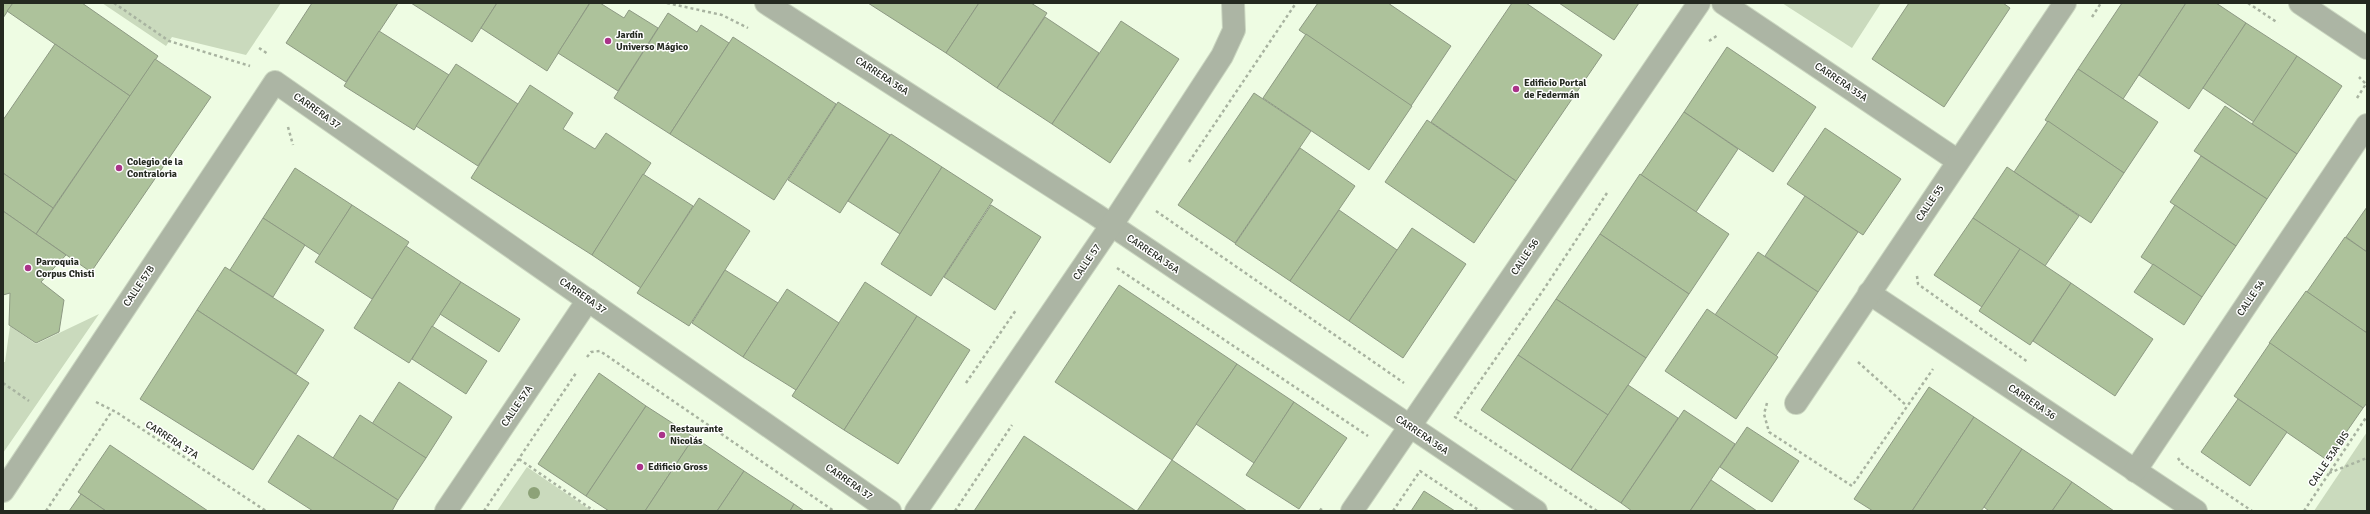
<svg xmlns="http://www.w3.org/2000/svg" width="2370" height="514" viewBox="0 0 2370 514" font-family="Signika,sans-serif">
<rect width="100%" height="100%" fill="#eefce3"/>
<g fill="#cadabd">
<polygon points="102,3 281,3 246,55 172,37 166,46"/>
<polygon points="1782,3 1881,3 1852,48"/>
<polygon points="99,314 3,453 3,362 5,362 10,326 36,344"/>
<polygon points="2367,432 2367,511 2314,511"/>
<polygon points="527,467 592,511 497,511"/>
</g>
<g fill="#adc29b" stroke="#8d9983">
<polygon points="3,3 13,3 3,18"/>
<polygon points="13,3 82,3 158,56 130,96 7,11"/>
<polygon points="312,3 398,3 346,82 286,43"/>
<polygon points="411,3 497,3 472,42"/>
<polygon points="497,3 588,3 589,4 547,71 481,28"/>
<polygon points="590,3 600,3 624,18 629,10 658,28 618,91 558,53"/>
<polygon points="868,3 979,3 946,53"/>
<polygon points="979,3 1031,3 1047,13 997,88 946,53"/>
<polygon points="1318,3 1388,3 1451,46 1411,106 1299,30"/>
<polygon points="1512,3 1526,3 1602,55 1516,181 1431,122"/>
<polygon points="1559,3 1639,3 1614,40"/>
<polygon points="1909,3 2003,3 2010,8 1944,107 1872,59"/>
<polygon points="2122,3 2186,3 2123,99 2078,69"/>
<polygon points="2186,3 2216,3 2246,23 2189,109 2139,75"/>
<polygon points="668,13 697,32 701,25 729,43 670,134 614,98"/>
<polygon points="1045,17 1099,53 1052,124 997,88"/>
<polygon points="1121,21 1179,59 1110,163 1052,124"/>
<polygon points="2246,23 2297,56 2254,122 2203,88"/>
<polygon points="379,31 449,75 414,130 344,86"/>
<polygon points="1306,34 1412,106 1369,170 1263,98"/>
<polygon points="733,37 836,104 774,200 670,134"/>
<polygon points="55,44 130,96 53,208 3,173 3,120"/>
<polygon points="1727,47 1816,107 1773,172 1684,112"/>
<polygon points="2297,56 2342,86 2297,154 2252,124"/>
<polygon points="155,59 211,97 91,272 36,234"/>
<polygon points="456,64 518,104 478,166 416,126"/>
<polygon points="2078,69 2158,122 2124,173 2045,120"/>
<polygon points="530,85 573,113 563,129 595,149 606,133 651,163 592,255 471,178"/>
<polygon points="1254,93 1311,131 1235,243 1178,205"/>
<polygon points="838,102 890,135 840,213 788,180"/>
<polygon points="2225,106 2297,154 2267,199 2194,151"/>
<polygon points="1684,112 1738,149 1696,212 1641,175"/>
<polygon points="1427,120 1516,181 1474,243 1385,182"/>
<polygon points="2048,121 2124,173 2091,223 2014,172"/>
<polygon points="1825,128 1901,179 1863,235 1787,184"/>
<polygon points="891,134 942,167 900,234 848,201"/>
<polygon points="1300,148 1355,186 1290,281 1235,244"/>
<polygon points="2201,156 2267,199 2236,246 2170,202"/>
<polygon points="942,167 993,200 931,296 881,264"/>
<polygon points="2007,167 2079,216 2045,266 1973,218"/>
<polygon points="295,168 352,205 320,255 263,218"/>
<polygon points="3,173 53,208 36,234 3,211"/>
<polygon points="643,174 693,206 641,288 592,255"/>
<polygon points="1640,174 1729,234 1689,294 1600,234"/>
<polygon points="1805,196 1858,232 1818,292 1765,256"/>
<polygon points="699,198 750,231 689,326 637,293"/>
<polygon points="352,205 409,242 372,299 315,262"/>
<polygon points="991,205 1041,237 995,310 944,277"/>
<polygon points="2175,205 2236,246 2202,297 2141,257"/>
<polygon points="2367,207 2367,252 2346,237"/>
<polygon points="1339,210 1397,250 1349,321 1290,281"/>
<polygon points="3,211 66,255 41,282 64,300 59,332 36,343 9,325 10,293 3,295"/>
<polygon points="263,218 305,245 273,297 230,270"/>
<polygon points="1973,218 2020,249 1982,307 1934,275"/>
<polygon points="1412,228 1466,264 1403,358 1349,321"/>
<polygon points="1600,234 1689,294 1646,358 1556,299"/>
<polygon points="2345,237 2367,252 2367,333 2307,292"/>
<polygon points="406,246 461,282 409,363 354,328"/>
<polygon points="2020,249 2071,283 2030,345 1979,311"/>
<polygon points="1758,252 1818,292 1776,356 1715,315"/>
<polygon points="2153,264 2202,297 2184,325 2134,292"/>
<polygon points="225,267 324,330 296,374 197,310"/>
<polygon points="725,270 778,303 743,357 692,323"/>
<polygon points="461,282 520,319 499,352 440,314"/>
<polygon points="865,282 917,316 844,430 792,396"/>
<polygon points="2071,283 2153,339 2115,396 2033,341"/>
<polygon points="1119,285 1237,364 1172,460 1055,382"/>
<polygon points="787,289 839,323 796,390 743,357"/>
<polygon points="2306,291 2367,333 2367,403 2363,408 2269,343"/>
<polygon points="1556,299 1646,358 1608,415 1518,355"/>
<polygon points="1707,309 1778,357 1736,419 1665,371"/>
<polygon points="197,310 309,383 253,470 140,399"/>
<polygon points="917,316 970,350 898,464 844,430"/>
<polygon points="432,326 487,361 466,394 412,359"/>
<polygon points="2270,343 2363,408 2327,460 2234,396"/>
<polygon points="1518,355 1608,415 1571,470 1481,410"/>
<polygon points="1237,364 1294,402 1254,463 1196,424"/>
<polygon points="599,373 646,406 586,496 538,464"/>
<polygon points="399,382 452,417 426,458 372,424"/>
<polygon points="1628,385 1678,418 1621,503 1571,470"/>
<polygon points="1929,387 1974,417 1912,511 1873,511 1854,499"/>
<polygon points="2238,399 2287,432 2250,486 2201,452"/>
<polygon points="1294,402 1347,438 1299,509 1246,475"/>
<polygon points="646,406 694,437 645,511 609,511 586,496"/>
<polygon points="1684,410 1735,444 1690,511 1632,511 1621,503"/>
<polygon points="360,415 426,458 398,500 333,458"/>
<polygon points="1974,417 2022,449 1984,507 1981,511 1912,511"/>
<polygon points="1747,427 1799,461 1772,502 1720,467"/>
<polygon points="298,435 398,500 392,511 313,511 268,482"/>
<polygon points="1024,436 1136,511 974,511"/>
<polygon points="694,437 744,471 717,511 645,511"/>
<polygon points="110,445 208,511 106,511 78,492"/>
<polygon points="2022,449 2072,482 2052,511 1989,511 1984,507"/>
<polygon points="1172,460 1247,511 1137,511"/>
<polygon points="744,471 794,504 790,511 717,511"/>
<polygon points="1711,480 1757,511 1690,511"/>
<polygon points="2072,482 2114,511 2052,511"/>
<polygon points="1424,491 1455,511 1411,511"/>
<polygon points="81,494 106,511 69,511"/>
<polygon points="794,504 804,511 790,511"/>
</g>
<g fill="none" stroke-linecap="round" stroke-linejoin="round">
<defs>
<g id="street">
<polyline points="766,3 1095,214 1536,511"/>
<polyline points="1723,3 1958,161"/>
<polyline points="2300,3 2367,48"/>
<polyline points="1869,293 2196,511"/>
<polyline points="1796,403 2065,3"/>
<polyline points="2135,471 2367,125"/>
<polyline points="3,491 275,82 890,511"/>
<polyline points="446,511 588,300"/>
<polyline points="916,511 1119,214 1222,56 1234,30 1233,3"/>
<polyline points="1352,511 1699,3"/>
</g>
</defs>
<use href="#street" stroke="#cad6c0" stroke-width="24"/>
<g stroke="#a8b3a0" stroke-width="2.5" stroke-dasharray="3 3" stroke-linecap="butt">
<polyline points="114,3 169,41 250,66"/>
<polyline points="667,3 722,15 748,28"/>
<polyline points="2248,3 2278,23"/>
<polyline points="2092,17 2101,3"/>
<polyline points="1709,41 1718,35"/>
<polyline points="259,48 268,54"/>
<polyline points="2357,98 2366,84 2359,77"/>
<polyline points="288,127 293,145"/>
<polyline points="1189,162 1296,3"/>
<polyline points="1156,211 1404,383"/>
<polyline points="1117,268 1368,436"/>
<polyline points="1917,276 1918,284 1922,287 2028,362"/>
<polyline points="587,357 591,352 600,351 834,511"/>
<polyline points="1858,362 1907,406"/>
<polyline points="3,383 29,401"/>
<polyline points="966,383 1016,310"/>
<polyline points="96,402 116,412 266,511"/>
<polyline points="1767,403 1764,414 1769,432 1852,486 1933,369"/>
<polyline points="2178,458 2181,463 2252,511"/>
<polyline points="519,459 594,511"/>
<polyline points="2329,473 2367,458"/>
<polyline points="46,511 112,411"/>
<polyline points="484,511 576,373"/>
<polyline points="955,511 1012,425"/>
<polyline points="1320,511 1323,506"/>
<polyline points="1393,511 1420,471 1480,511"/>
<polyline points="1597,511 1455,417 1544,289 1607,193"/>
<polyline points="2304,511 2367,416"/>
</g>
<use href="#street" stroke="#acb5a4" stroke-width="22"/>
</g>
<circle fill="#8da278" cx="534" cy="493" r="6"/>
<g fill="#aa3389" stroke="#fff" stroke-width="1.5">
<circle cx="608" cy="41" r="4"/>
<circle cx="1516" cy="89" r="4"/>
<circle cx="119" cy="168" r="4"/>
<circle cx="28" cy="268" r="4"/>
<circle cx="662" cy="435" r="4"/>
<circle cx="640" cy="467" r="4"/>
</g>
<g text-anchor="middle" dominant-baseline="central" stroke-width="3" stroke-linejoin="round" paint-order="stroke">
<g font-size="10" font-weight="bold" fill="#242920" stroke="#fff" text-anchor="start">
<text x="616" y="35">Jardín<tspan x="616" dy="12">Universo Mágico</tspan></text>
<text x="1524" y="83">Edificio Portal<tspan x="1524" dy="12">de Federmán</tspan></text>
<text x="127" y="162">Colegio de la<tspan x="127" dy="12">Contraloria</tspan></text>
<text x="36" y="262">Parroquia<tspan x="36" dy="12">Corpus Chisti</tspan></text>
<text x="670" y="429">Restaurante<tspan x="670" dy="12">Nicolás</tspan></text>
<text x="648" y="467">Edificio Gross</text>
</g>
<g font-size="10" fill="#242920" stroke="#fff">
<text transform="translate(882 76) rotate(33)">CARRERA 36A</text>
<text transform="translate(1841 82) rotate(34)">CARRERA 35A</text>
<text transform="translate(317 111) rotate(35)">CARRERA 37</text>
<text transform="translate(1930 203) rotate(-56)">CALLE 55</text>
<text transform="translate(1153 254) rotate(34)">CARRERA 36A</text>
<text transform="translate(1525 257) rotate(-56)">CALLE 56</text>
<text transform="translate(1087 262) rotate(-56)">CALLE 57</text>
<text transform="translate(139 286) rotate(-56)">CALLE 57B</text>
<text transform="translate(583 296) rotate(35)">CARRERA 37</text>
<text transform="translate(2251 298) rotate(-56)">CALLE 54</text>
<text transform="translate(2032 402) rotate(34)">CARRERA 36</text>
<text transform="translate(517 406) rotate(-56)">CALLE 57A</text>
<text transform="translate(1422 435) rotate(34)">CARRERA 36A</text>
<text transform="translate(172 440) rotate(33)">CARRERA 37A</text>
<text transform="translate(2329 459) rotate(-56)">CALLE 53A BIS</text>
<text transform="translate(849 482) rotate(35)">CARRERA 37</text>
</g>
</g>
<rect width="2370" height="514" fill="none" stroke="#242920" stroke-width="8"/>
</svg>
